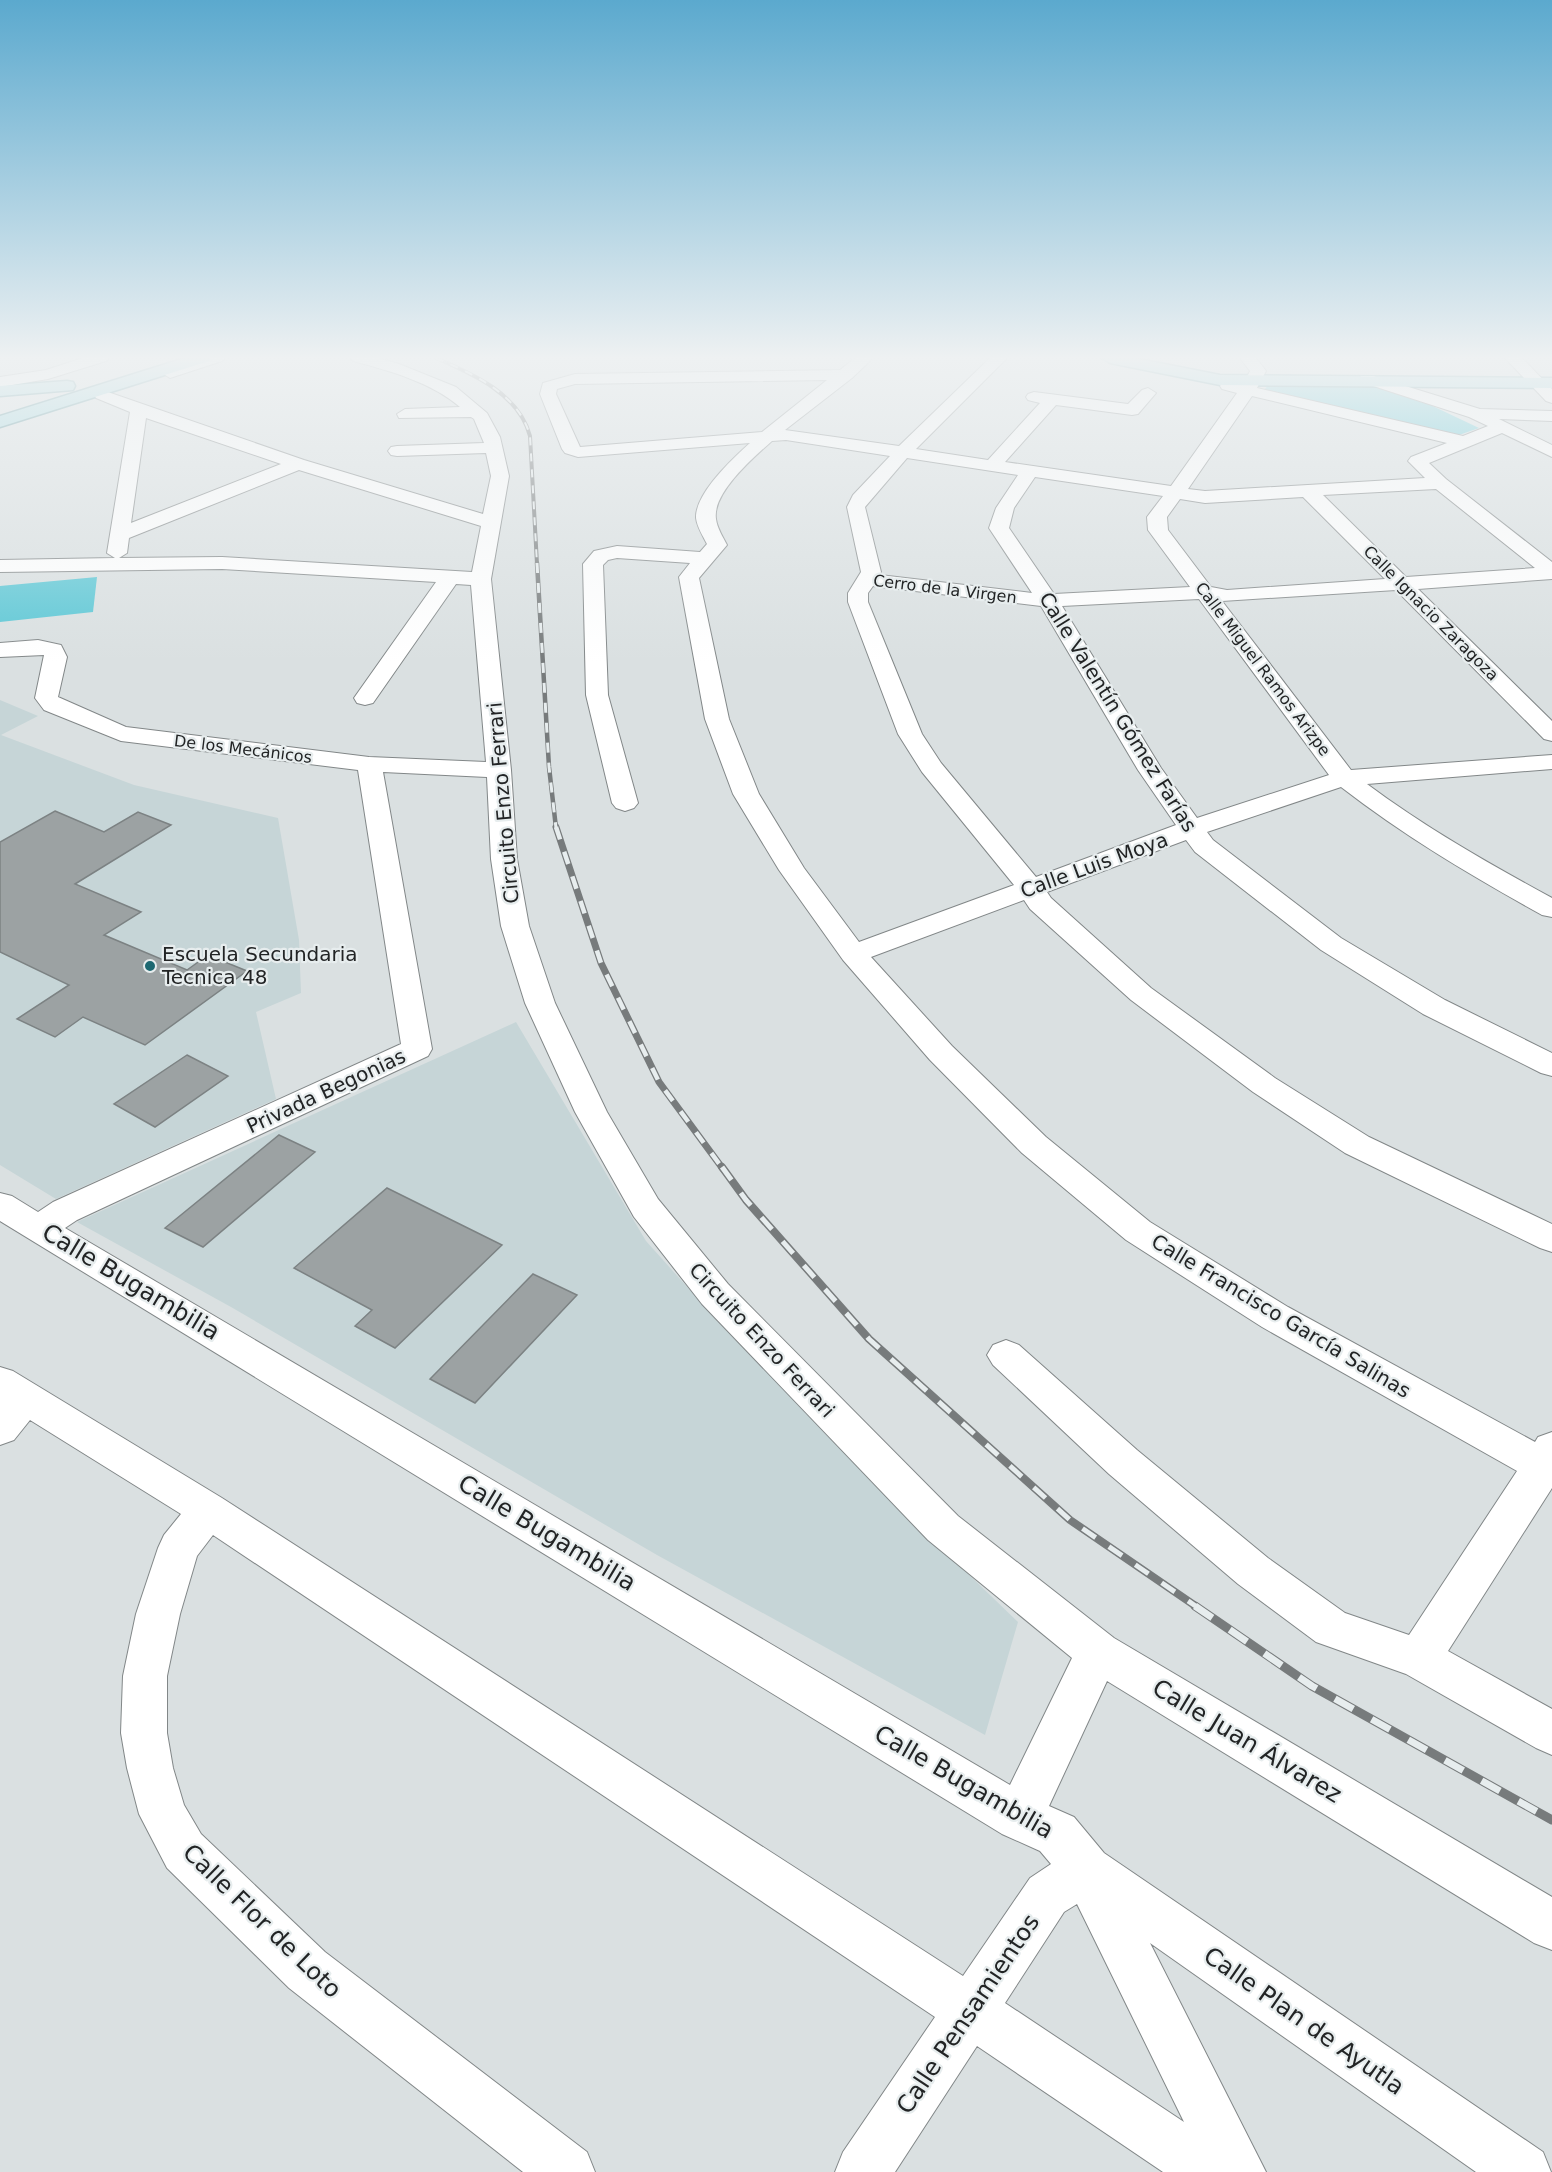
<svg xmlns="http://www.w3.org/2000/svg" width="1552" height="2172" viewBox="0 0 1552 2172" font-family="'DejaVu Sans',sans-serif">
<rect width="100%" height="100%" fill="#dae0e1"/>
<g fill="#c6d5d7">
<polygon points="0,700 38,716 1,735 134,785 278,818 299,940 301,993 256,1012 276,1099 56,1199 0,1165"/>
<polygon points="516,1022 646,1241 723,1327 791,1396 908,1516 1018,1622 985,1735 657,1555 231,1307 77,1222"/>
</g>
<g fill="#5bc7d5">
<polygon points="1270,383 1372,384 1422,401 1479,428 1459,435 1284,397 1283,394 1264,390"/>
<polygon points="97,577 93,612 0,622 0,586"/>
</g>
<g fill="#9ca2a3" stroke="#7c8283" stroke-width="1.5">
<polygon points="55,811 104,832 138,812 171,825 75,884 141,912 104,935 187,970 208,955 247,971 145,1045 83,1017 55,1037 17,1019 69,985 0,952 0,842"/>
<polygon points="187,1055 228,1076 155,1127 114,1104"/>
<polygon points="279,1135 315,1152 203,1247 165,1228"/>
<polygon points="387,1188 502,1245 395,1348 355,1326 372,1310 294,1268"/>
<polygon points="533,1274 577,1295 475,1403 430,1379"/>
</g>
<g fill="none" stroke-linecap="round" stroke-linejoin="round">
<defs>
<g id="minor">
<polygon points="83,358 109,358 106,361 48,379 0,387 0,377 46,370"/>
<polygon points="200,358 225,358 222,361 170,378 162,373 164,370"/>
<path d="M 350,358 L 378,358 L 399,364 L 456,387 L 487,413 L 500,437 L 509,476 L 491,579 L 511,770 L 517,859 L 529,926 L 555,1003 L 607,1112 L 658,1199 L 728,1284 L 958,1516 L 1114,1638 L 1552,1897 L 1552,1950 L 1534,1943 L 1107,1681 L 1049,1806 L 1074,1817 L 1104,1853 L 1543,2152 L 1551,2172 L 1476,2172 L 1150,1943 L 1266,2172 L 1163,2172 L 977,2046 L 895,2172 L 835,2172 L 843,2152 L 935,2017 L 213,1535 L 197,1556 L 180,1614 L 167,1676 L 167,1733 L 173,1768 L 184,1805 L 201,1834 L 325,1952 L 587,2152 L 595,2172 L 523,2172 L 289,1988 L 167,1868 L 139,1814 L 127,1768 L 121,1733 L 123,1676 L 136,1614 L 158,1548 L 164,1535 L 181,1514 L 30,1420 L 14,1440 L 0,1445 L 0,1367 L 13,1371 L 222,1498 L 963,1976 L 1030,1878 L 1051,1864 L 1040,1851 L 1002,1834 L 0,1221 L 0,1193 L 12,1196 L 38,1212 L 53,1202 L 401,1044 L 358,770 L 121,741 L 44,710 L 35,698 L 44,655 L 0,657 L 0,643 L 38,640 L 61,645 L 67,657 L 58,697 L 126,727 L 369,757 L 486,762 L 471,585 L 456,584 L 373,703 L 365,705 L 357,703 L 354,698 L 436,582 L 222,569 L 0,572 L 0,560 L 115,558 L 107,553 L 130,412 L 96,398 L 94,395 L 102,390 L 304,460 L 483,514 L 491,476 L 486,453 L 397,456 L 391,455 L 388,451 L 391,447 L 397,446 L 484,443 L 474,419 L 471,417 L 399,418 L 397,414 L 405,409 L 460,407 C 431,382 390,371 353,361 ZM 146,418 L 281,464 L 131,523 ZM 299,470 L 481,526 L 472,572 L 222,557 L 119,558 L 127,553 L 129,538 ZM 383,772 L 487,777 L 491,859 L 501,926 L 525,1003 L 575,1112 L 634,1217 L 702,1304 L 928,1540 L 1072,1658 L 1010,1785 L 65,1228 L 77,1220 L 428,1056 L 432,1049 ZM 1077,1904 L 1184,2122 L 1005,2003 L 1064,1912 Z"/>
<path d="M 855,358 L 873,358 L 852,378 L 785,430 L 899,446 L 990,358 L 1007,358 L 916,449 L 988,460 L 1040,403 L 1028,400 L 1026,397 L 1028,394 L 1034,392 L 1128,404 L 1142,390 L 1148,388 L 1156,393 L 1138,414 L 1132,415 L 1056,405 L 1005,462 L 1171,486 L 1237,393 L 1222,389 L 1220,386 L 1222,383 L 1228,381 L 1243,385 L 1250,371 L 1240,358 L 1256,358 L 1266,371 L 1257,388 L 1463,436 L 1488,426 L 1469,417 L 1361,382 L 1359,379 L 1361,376 L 1373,376 L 1480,409 L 1552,411 L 1552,421 L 1499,419 L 1552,445 L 1552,457 L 1502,433 L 1429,463 L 1446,479 L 1552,562 L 1552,579 L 1418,589 L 1552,721 L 1552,741 L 1544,739 L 1396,590 L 1222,601 L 1351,770 L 1552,755 L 1552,769 L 1367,784 C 1426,828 1488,863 1552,898 L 1552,917 L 1542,915 C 1472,876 1404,836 1341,787 L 1207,832 L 1213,840 L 1341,938 L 1445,1000 L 1552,1053 L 1552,1076 L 1541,1073 L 1423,1014 L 1321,950 L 1195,852 L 1186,840 L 1047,892 L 1051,898 L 1151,988 L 1275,1078 L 1369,1137 L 1552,1224 L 1552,1252 L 1540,1248 L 1345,1153 L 1253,1092 L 1131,1000 L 1030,909 L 1024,900 L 871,957 L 952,1046 L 1046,1137 L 1150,1222 L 1288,1307 L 1535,1442 L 1538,1437 L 1552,1432 L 1552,1488 L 1448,1651 L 1552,1709 L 1552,1755 L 1536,1748 L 1406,1674 L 1316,1642 L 1238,1584 L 1109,1474 L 993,1365 L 987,1355 L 993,1345 L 1006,1340 L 1019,1345 L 1137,1450 L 1268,1558 L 1345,1613 L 1409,1635 L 1517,1471 L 1262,1327 L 1126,1240 L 1022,1153 L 930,1060 L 843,960 L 779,870 L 733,794 L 705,719 L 679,577 L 690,563 L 617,558 L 608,560 L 603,565 L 608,695 L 638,803 L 634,808 L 625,811 L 616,808 L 612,803 L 586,695 L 583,564 L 594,551 L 617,546 L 700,552 L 707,544 C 703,536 697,527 696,518 C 695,494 732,459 750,443 L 578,457 L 565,453 L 562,449 L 540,394 L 543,383 L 575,374 L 840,370 ZM 827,380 L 762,432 L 580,447 L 556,394 L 557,389 L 575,384 ZM 1252,396 L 1447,443 L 1411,457 L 1408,461 L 1425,478 L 1205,491 L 1188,489 ZM 786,440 L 890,456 L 853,495 L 847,507 L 861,572 L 848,593 L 848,602 L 898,734 L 922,772 L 1014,885 L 859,942 L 804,868 L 759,794 L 729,719 L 699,578 L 727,545 C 723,537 717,528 716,519 C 712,493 754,457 772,441 ZM 907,458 L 1018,475 L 996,508 L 989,528 L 1032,593 L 880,575 L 881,572 L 865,507 ZM 1035,477 L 1163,496 L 1147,517 L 1148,530 L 1190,587 L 1054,594 L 1009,528 L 1014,508 ZM 1436,489 L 1535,568 L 1406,577 L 1323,495 ZM 1303,497 L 1385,579 L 1227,590 L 1211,587 L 1168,530 L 1167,517 L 1180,499 L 1205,503 ZM 873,586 L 1041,606 L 1138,770 L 1176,825 L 1036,877 L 941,763 L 922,734 L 868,602 L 868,593 ZM 1199,599 L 1329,775 L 1197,818 L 1161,768 L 1062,606 Z"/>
<polygon points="1505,358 1522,358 1552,389 1552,403 1546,401"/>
</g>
<g id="major">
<polygon points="185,358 211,358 209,361 0,427 0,416"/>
<polygon points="1102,358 1134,358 1220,375 1552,378 1552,388 1220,385 1110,363"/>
<polygon points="67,381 73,382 75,386 73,390 0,396 0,386"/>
</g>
</defs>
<use href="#minor" stroke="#828788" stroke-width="2"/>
<use href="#major" stroke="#3f868f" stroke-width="3"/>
<use href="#minor" fill="#fff" fill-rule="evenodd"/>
<use href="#major" fill="#95d6de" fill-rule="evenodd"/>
<defs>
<path id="rail-far4" d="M 436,358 C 473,374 519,394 530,436 L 537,564"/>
<polyline id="rail-far3" points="537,563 549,767 556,828"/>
<polyline id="rail-far2" points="556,827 601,963 659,1082 723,1169"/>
<polyline id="rail-far1" points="722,1167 746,1200 869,1339 1070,1520 1197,1607"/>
<polyline id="rail" points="1195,1606 1312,1686 1552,1820"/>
</defs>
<use href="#rail-far4" stroke="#777b7c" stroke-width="4"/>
<use href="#rail-far3" stroke="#777b7c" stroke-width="4.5"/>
<use href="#rail-far2" stroke="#777b7c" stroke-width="7"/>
<use href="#rail-far1" stroke="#777b7c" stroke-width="8"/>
<use href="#rail" stroke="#777b7c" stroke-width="9"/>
<use href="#rail-far4" stroke="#e7edee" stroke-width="2" stroke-dasharray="8" stroke-linecap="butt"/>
<use href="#rail-far3" stroke="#e7edee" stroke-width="3" stroke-dasharray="10" stroke-linecap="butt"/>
<use href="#rail-far2" stroke="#e7edee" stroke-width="4.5" stroke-dasharray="13" stroke-linecap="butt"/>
<use href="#rail-far1" stroke="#e7edee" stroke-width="5" stroke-dasharray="16" stroke-linecap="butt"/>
<use href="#rail" stroke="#e7edee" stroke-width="7" stroke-dasharray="21" stroke-linecap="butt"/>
</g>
<linearGradient id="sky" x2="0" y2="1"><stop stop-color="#5ba9ce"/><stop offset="0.54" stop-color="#eef1f2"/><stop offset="1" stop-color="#eef1f2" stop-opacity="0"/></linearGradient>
<rect width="1552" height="662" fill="url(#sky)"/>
<circle fill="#1d6871" stroke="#e7edee" stroke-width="2" cx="150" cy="966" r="6"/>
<g text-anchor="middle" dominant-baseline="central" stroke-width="4.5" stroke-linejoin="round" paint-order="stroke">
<g font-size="16" fill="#222425" stroke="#e7edee">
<text transform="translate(945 589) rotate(7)">Cerro de la Virgen</text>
<text transform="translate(1431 613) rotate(45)">Calle Ignacio Zaragoza</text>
<text transform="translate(1263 669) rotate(53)">Calle Miguel Ramos Arizpe</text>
<text transform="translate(243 749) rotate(7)">De los Mecánicos</text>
</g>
<g font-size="20" fill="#222425" stroke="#e7edee">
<text transform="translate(1118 712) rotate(58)">Calle Valentín Gómez Farías</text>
<text transform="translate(503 803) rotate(-95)">Circuito Enzo Ferrari</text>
<text transform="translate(1094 865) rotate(-20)">Calle Luis Moya</text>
<text transform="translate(326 1091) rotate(-25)">Privada Begonias</text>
<text transform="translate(1281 1316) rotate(31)">Calle Francisco García Salinas</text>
<text transform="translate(762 1340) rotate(47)">Circuito Enzo Ferrari</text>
</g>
<g font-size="20" fill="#222425" stroke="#e7edee" text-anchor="start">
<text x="162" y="954">Escuela Secundaria<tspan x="162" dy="23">Tecnica 48</tspan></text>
</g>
<g font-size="24" fill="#222425" stroke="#e7edee">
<text transform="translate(131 1282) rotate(31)">Calle Bugambilia</text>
<text transform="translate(547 1533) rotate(31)">Calle Bugambilia</text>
<text transform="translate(1247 1741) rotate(31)">Calle Juan Álvarez</text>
<text transform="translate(964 1782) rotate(30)">Calle Bugambilia</text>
<text transform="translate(262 1921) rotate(44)">Calle Flor de Loto</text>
<text transform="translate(968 2014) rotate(-56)">Calle Pensamientos</text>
<text transform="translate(1304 2021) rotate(35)">Calle Plan de Ayutla</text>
</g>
</g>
</svg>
